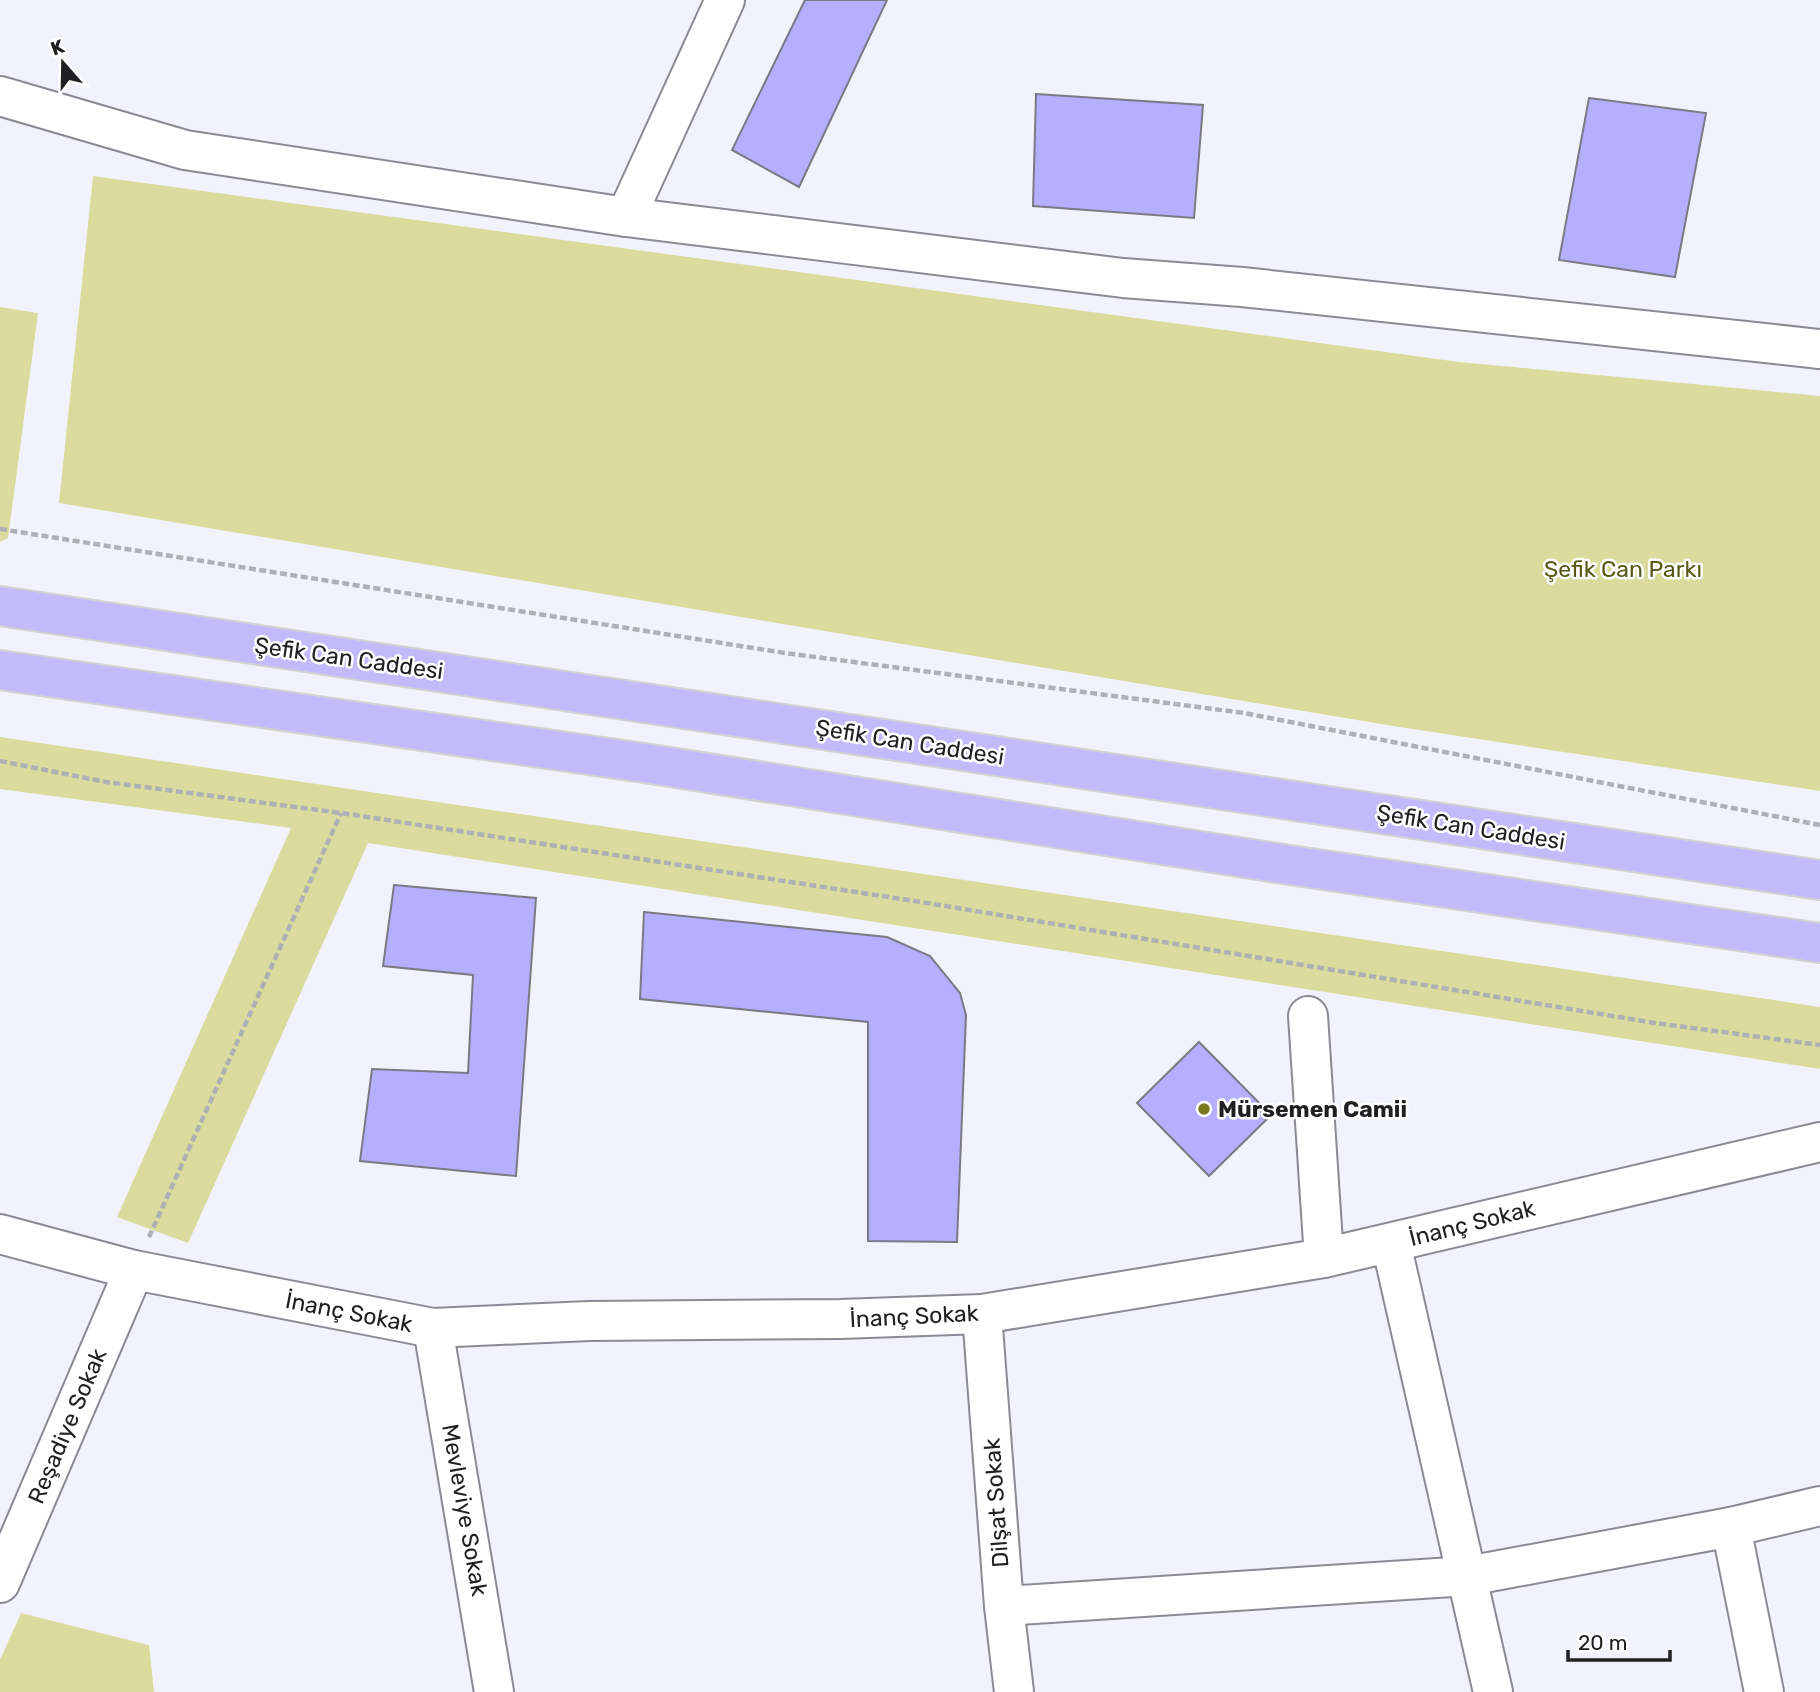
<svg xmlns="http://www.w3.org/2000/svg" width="1820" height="1692" viewBox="0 0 1820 1692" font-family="Rubik,sans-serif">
<rect width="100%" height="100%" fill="#f2f2fc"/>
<g fill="#dadb9d">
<polygon points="93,176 1459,362 1820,396 1820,791 1393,726 59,503"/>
<polygon points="0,307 38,313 8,538 0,542"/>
<polygon points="0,737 1820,1007 1820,1069 368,843 188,1243 117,1217 291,828 0,789"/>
<polygon points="21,1613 149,1645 154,1692 0,1692 0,1660"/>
</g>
<g fill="#b6afff" stroke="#7b7a83" stroke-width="2">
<polygon points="805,0 887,0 799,187 732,150"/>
<polygon points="1036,94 1203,105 1194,218 1033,206"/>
<polygon points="1589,98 1706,113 1675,277 1559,260"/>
<polygon points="394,885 536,898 516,1176 360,1161 372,1069 468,1073 473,975 383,966"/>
<polygon points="644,912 887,937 930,956 960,993 966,1015 957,1242 868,1241 868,1022 640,999"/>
<polygon points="1199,1042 1271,1115 1209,1176 1137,1103"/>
</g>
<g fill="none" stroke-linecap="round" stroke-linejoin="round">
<defs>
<g id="minor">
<polyline points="0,96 185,150 626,217 1123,278 1242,287 1820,349"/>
<polyline points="626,217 725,0"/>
<polyline points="1308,1016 1324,1258"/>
<polyline points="0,1234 134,1270 433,1328 589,1321 840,1319 982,1314 1324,1258 1820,1142"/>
<polyline points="1391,1243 1493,1692"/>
<polyline points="982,1314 1004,1606 1014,1692"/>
<polyline points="433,1328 494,1692"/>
<polyline points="1731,1527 1764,1692"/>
<polyline points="0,1583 134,1270"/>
<polyline points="1004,1606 1468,1576 1731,1527 1820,1506"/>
</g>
<g id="major">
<polyline points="0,606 1820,880"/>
<polyline points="0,670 651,764 1283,864 1820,943"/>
</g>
</defs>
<use href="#minor" stroke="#8b8a94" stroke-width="42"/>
<use href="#major" stroke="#d2d2d3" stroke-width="42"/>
<g stroke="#afafb6" stroke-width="4.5" stroke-dasharray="7 3.5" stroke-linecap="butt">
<polyline points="0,529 785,653 1244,713 1820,825"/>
<polyline points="0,761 106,782 341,813 921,902 1655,1023 1820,1045"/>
<polyline points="149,1237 341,813"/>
</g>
<use href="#minor" stroke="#fff" stroke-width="38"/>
<use href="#major" stroke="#c2bafa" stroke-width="38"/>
</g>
<circle fill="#7b7a22" stroke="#fff" stroke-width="2.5" cx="1204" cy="1109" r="7"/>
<g text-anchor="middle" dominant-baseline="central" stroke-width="5" stroke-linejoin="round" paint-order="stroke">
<g font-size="23" fill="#595816" stroke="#fff">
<text x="1623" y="569">Şefik Can Parkı</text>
</g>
<g font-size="23" fill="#202023" stroke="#fff">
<text transform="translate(349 658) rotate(8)">Şefik Can Caddesi</text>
<text transform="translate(910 742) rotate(9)">Şefik Can Caddesi</text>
<text transform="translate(1471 827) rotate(9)">Şefik Can Caddesi</text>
<text transform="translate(1472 1223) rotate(-14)">İnanç Sokak</text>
<text transform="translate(349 1312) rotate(11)">İnanç Sokak</text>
<text transform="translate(914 1316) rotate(-3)">İnanç Sokak</text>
<text transform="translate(67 1426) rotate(-67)">Reşadiye Sokak</text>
<text transform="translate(996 1503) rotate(-94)">Dilşat Sokak</text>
<text transform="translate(465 1510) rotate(80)">Mevleviye Sokak</text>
</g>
<g font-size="23" font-weight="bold" fill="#202023" stroke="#fff" text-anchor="start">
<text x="1218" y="1109">Mürsemen Camii</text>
</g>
</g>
<g transform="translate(63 63) rotate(340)" stroke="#ffffff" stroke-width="5" paint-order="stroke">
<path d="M0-5L12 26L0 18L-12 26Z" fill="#202023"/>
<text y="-10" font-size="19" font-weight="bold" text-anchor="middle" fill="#202023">K</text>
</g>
<path d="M1568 1650v10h102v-10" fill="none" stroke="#202023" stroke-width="3.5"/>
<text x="1578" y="1650" font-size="21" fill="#202023" stroke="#ffffff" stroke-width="5" paint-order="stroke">20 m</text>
</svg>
